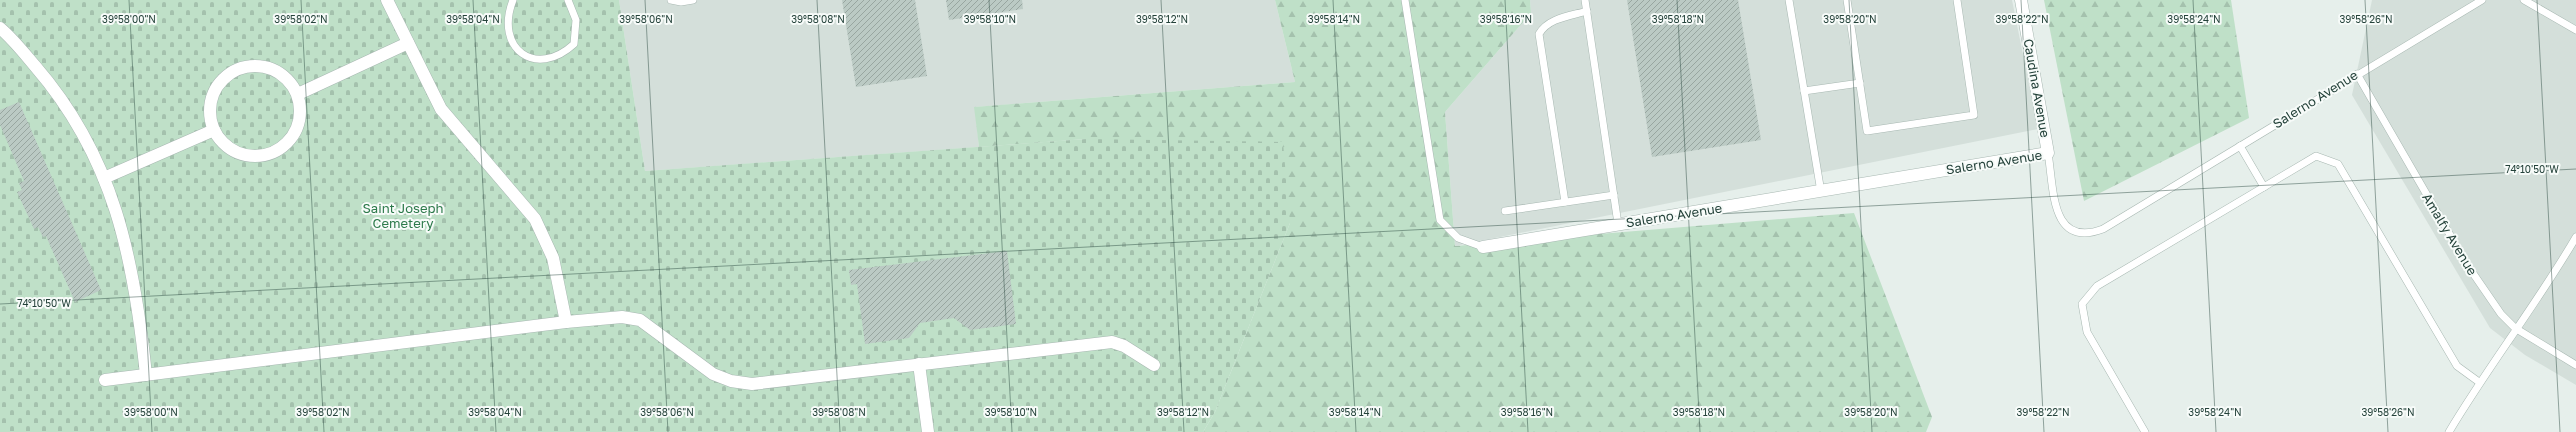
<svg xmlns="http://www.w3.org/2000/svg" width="2576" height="432" viewBox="0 0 2576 432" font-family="'Golos Text',sans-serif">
<defs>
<pattern id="forest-firs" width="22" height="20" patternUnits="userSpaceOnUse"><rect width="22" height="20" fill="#bfe0c8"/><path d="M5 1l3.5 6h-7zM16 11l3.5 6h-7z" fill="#a4c1ad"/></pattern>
<pattern id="cemetery-stones" width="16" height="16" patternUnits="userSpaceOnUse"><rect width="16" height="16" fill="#bfe0c8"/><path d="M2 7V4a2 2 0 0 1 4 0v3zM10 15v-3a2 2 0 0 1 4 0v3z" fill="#a4c1ad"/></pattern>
<pattern id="building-hatch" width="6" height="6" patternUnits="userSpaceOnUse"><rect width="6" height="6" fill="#bbcac4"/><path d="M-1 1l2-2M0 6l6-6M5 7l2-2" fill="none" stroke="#98a6a0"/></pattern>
</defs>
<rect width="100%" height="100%" fill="#e6efeb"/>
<g fill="#d4dfda">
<polygon points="619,0 1275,0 1295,82 975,107 979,147 645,171"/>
<polygon points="1530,0 2012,0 2038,129 1455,246 1445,112 1531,13"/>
<polygon points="2372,0 2576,0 2576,385 2525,355 2490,328 2352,95"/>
</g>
<g fill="url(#forest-firs)">
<polygon points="1275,0 1530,0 1531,13 1445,112 1455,246 1854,213 1932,417 1926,432 1203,432 1215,412 1290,223 1086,139 979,147 974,107 1295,82"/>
<polygon points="2044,0 2231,0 2249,118 2084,201"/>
</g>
<polygon fill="url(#cemetery-stones)" points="0,0 619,0 645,171 1086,139 1283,142 1290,223 1215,412 1203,432 0,432"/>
<g fill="url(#building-hatch)">
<polygon points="842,0 915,0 927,76 856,87"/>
<polygon points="946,0 1022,0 1023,9 949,20"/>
<polygon points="1627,0 1738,0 1761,140 1652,157"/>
<polygon points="19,102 101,290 75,302 46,236 43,237 38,227 34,229 17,192 22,190 19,183 24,181 0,125 0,110"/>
<polygon points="1007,251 1016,324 970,330 954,318 920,323 909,338 865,344 857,284 851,285 849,270"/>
</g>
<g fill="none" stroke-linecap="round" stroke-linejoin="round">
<defs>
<g id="lane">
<path d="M 513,0 C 494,49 536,79 574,44 L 576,20 L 568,0"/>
<polyline points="671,0 681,2 693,0"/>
<polyline points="1405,0 1440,220 1458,238 1483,247"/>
<polyline points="1585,0 1618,224"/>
<polyline points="1789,0 1821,192"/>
<polyline points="1847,0 1867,131 1974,115 1957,0"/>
<polyline points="2524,0 2576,30"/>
<polyline points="2357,74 2468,266 2501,314 2515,328 2576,365"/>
<polyline points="1804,91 1860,83"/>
<polyline points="2240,146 2264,187"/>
<path d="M 2048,153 C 2054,188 2050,249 2103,229 L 2482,0"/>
<path d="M 1565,202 L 1539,34 C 1548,18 1570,16 1587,11"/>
<polyline points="1505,211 1614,195"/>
<polyline points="2145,432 2087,332 2082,304 2097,286 2316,156 2338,164 2457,366 2479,382"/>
<path d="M 2449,432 C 2489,365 2537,304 2576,237"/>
</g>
<g id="street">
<polyline points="387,0 441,109 535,219 553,258 566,322"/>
<path d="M 0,28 C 13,39 24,53 35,66 C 114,157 134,258 146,375"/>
<circle cx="255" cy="111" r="45"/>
<polyline points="298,94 408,43"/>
<polyline points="104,178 214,130"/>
<polyline points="1483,247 2048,153 2021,0"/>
<polyline points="919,364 928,432"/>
<polyline points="105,380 566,322 622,317 640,320 713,374 731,381 752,384 1112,342 1124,346 1154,365"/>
</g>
</defs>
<use href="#lane" stroke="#a8b8b2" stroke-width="8"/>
<use href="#street" stroke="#a8b8b2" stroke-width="13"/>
<use href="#lane" stroke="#fff" stroke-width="7"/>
<use href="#street" stroke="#fff" stroke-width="12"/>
</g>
<path fill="none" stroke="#24423a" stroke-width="1" stroke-opacity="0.45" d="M 129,0 L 152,432M 301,0 L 324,432M 473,0 L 496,432M 645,0 L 668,432M 817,0 L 840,432M 989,0 L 1012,432M 1161,0 L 1184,432M 1333,0 L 1356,432M 1505,0 L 1528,432M 1677,0 L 1700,432M 1849,0 L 1872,432M 2021,0 L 2044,432M 2193,0 L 2216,432M 2365,0 L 2388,432M 2537,0 L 2560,432M 0,304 L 2576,169"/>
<g text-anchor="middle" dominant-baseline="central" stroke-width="4" stroke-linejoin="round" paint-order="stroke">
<g font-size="13" fill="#24423a" stroke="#f7fbf9">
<text transform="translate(2037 88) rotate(80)">Caudina Avenue</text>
<text transform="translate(2315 99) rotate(-32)">Salerno Avenue</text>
<text transform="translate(1994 162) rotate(-9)">Salerno Avenue</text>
<text transform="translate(1674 215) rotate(-9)">Salerno Avenue</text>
<text transform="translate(2450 234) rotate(59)">Amalfy Avenue</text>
</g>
<g font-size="13" fill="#2d7a4b" stroke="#f7fbf9">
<text x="403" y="208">Saint Joseph<tspan x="403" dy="15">Cemetery</tspan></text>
</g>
</g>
<g font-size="10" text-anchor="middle" fill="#24423a" stroke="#f7fbf9" stroke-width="4" stroke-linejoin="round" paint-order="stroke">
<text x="129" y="23">39°58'00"N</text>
<text x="301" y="23">39°58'02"N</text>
<text x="473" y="23">39°58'04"N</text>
<text x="646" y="23">39°58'06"N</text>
<text x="818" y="23">39°58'08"N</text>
<text x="990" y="23">39°58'10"N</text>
<text x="1162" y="23">39°58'12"N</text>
<text x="1334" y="23">39°58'14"N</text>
<text x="1506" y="23">39°58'16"N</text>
<text x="1678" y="23">39°58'18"N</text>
<text x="1850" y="23">39°58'20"N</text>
<text x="2022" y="23">39°58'22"N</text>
<text x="2194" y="23">39°58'24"N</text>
<text x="2366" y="23">39°58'26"N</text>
<text x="2532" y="173">74°10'50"W</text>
<text x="44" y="307">74°10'50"W</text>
<text x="151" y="416">39°58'00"N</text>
<text x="323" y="416">39°58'02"N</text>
<text x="495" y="416">39°58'04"N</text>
<text x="667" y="416">39°58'06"N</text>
<text x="839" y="416">39°58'08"N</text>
<text x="1011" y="416">39°58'10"N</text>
<text x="1183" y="416">39°58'12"N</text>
<text x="1355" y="416">39°58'14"N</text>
<text x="1527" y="416">39°58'16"N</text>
<text x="1699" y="416">39°58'18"N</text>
<text x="1871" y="416">39°58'20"N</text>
<text x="2043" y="416">39°58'22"N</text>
<text x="2215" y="416">39°58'24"N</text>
<text x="2388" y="416">39°58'26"N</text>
</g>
</svg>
